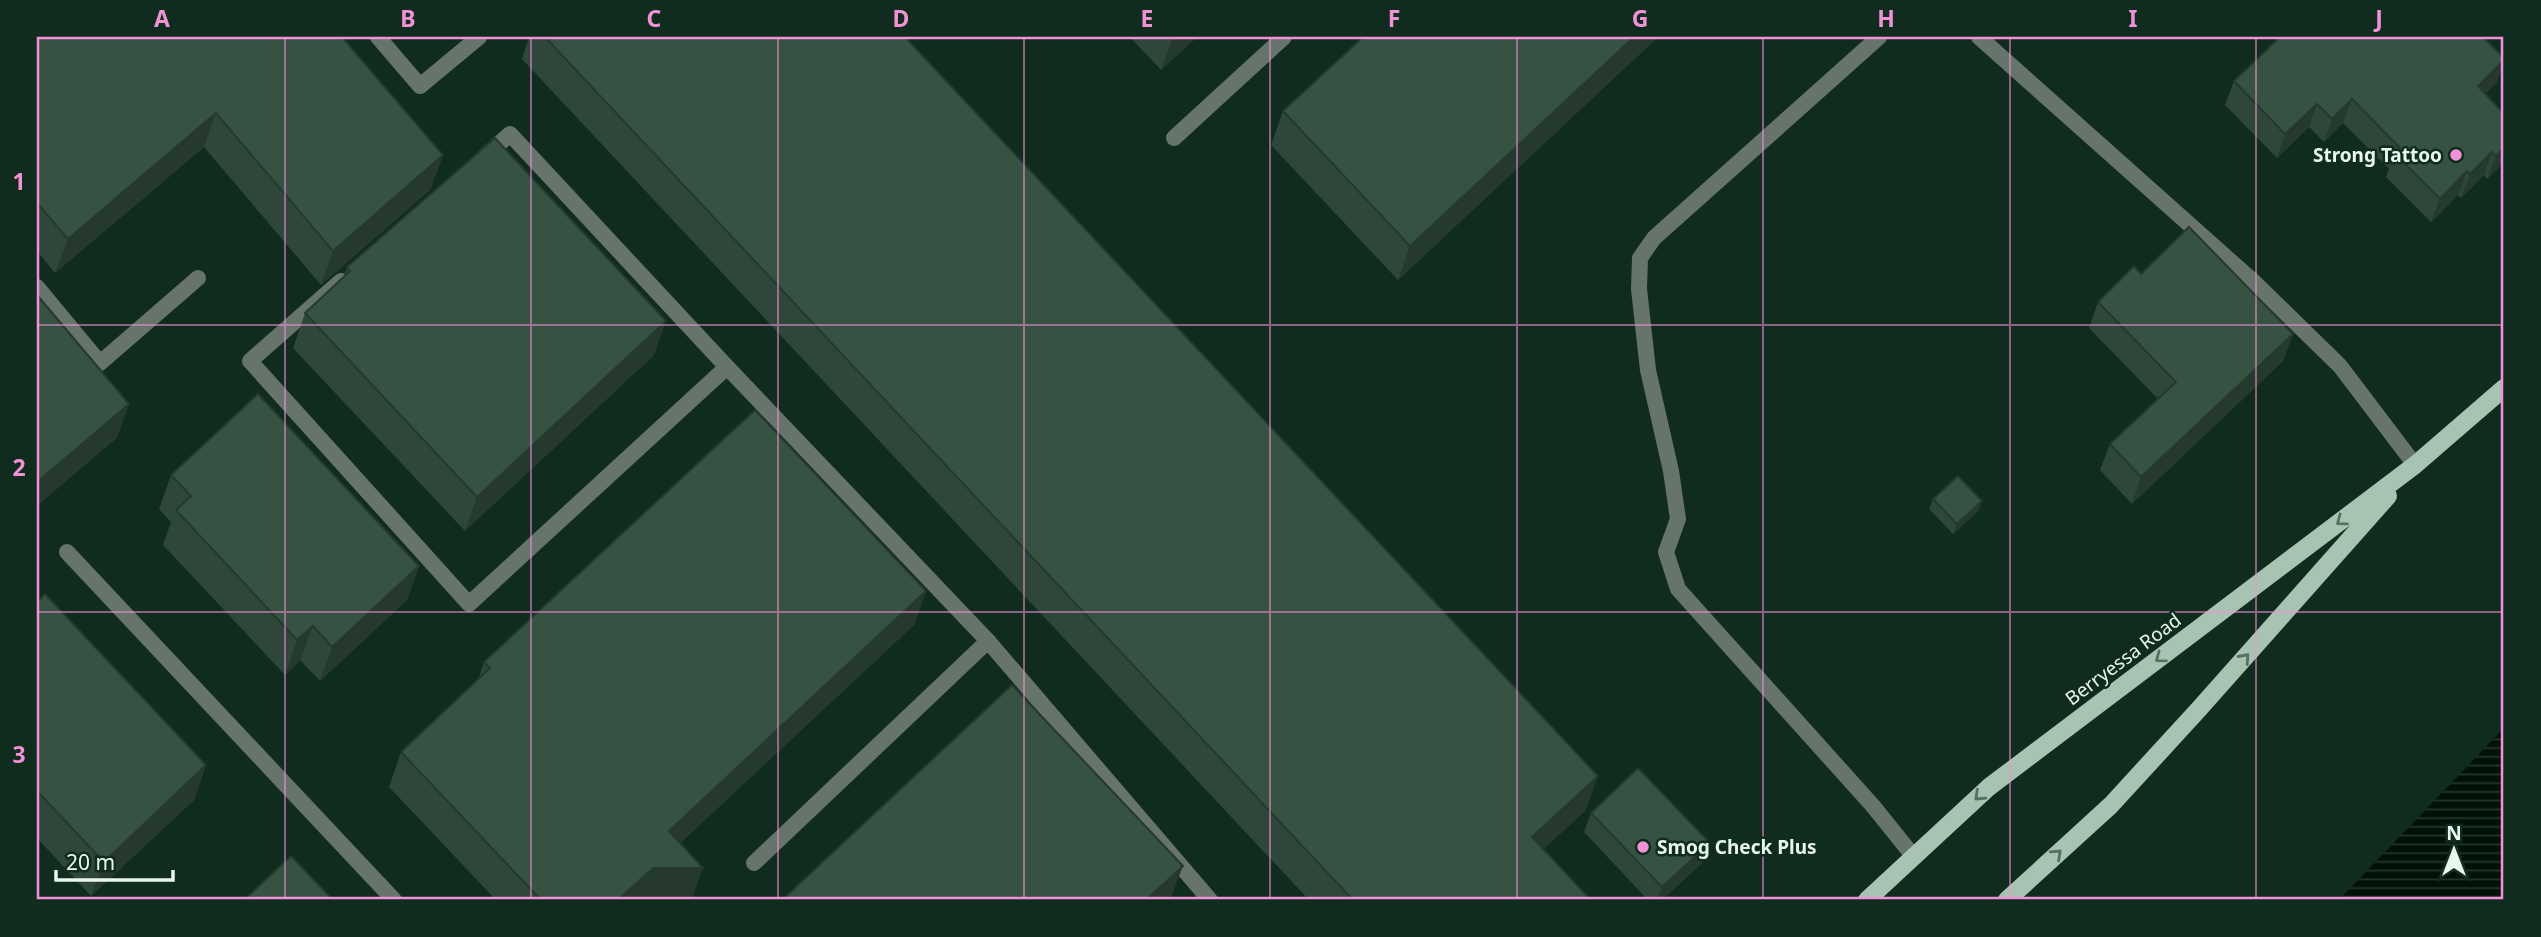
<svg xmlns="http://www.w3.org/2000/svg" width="2541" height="937" viewBox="0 0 2541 937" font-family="'Noto Sans',sans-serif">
<defs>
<pattern id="water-rules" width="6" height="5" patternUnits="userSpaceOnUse" patternTransform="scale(1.75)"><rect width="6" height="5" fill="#001206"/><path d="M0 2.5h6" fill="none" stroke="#25352b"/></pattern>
</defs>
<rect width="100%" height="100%" fill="#102c1e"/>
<polygon fill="url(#water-rules)" points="2504,728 2504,900 2339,900"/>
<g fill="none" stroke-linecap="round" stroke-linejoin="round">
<g stroke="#67746c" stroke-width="16">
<polyline points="378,37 420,86 479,37"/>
<polyline points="1879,37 1654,238 1640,258 1639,289 1648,370 1671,471 1678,519 1666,552 1678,589 1873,806 1914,857"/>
<polyline points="1979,37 2254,282 2340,366 2415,465"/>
<polyline points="1174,138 1284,37"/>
<polyline points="485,156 510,134 727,367 988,641 1210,900"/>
<polyline points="341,281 250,361 469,604 727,367"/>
<polyline points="37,287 100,363 198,278"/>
<polyline points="67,552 394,900"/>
<polyline points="754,863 988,641"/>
</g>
<g stroke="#a9c3b3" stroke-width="18">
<polyline points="1867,900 1989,787 2415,465 2504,388"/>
<polyline points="2007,900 2111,805 2199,709 2388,496"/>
</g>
</g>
<g fill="#2e473a">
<polygon points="37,37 443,155 430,190 321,285 204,147 55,273 37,251"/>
<polygon points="529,37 905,37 1586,810 1543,849 1591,900 1309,900 522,59"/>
<polygon points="1130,37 1197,37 1161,70"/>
<polygon points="1658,37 1398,280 1271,145 1283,111"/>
<polygon points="2234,81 2497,82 2485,94 2504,114 2504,162 2487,179 2484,175 2461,198 2458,195 2431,222 2386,177 2389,169 2343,123 2324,142 2309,127 2277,158 2225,105"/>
<polygon points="347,267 654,355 465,531 293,348 305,313 343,279"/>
<polygon points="2141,274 2293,334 2283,361 2132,504 2100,470 2110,444 2158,399 2089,328 2098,302"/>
<polygon points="171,475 419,566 407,600 320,681 300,660 285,675 163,545 171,522 159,509"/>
<polygon points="1933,499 1982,501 1978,511 1953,534 1929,509"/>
<polygon points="926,591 914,625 680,843 703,868 691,900 496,900 389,787 401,752 478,680 484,662"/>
<polygon points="37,602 206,765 194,800 91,896 37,838"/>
<polygon points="1591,813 1702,863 1662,900 1648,900 1584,832"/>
</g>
<g fill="#26392f">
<polygon points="1173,37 1197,37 1161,70"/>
<polygon points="1634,37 1658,37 1398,280 1410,246"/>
<polygon points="2504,60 2497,82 2470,109 2478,86"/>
<polygon points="2352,99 2343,123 2324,142 2332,119"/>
<polygon points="2317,104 2309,127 2277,158 2285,134"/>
<polygon points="216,113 204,147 55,273 68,239"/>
<polygon points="2504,147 2504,162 2487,179 2496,156"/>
<polygon points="2492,152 2484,175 2461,198 2470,174"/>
<polygon points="443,155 430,190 321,285 333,251"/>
<polygon points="2467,171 2458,195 2431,222 2440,199"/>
<polygon points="666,321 654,355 465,531 477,497"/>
<polygon points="2293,334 2283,361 2132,504 2141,477"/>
<polygon points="129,404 117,438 37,506 37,482"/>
<polygon points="1982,501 1978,511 1953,534 1957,524"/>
<polygon points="419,566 407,600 320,681 332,647"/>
<polygon points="926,591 914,625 656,866 669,831"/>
<polygon points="313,626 300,660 285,675 297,640"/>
<polygon points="206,765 194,800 91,896 104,862"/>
<polygon points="1598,776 1586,810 1520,871 1532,837"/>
<polygon points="1710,843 1702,863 1662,900 1657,900 1662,887"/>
<polygon points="1183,866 1170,900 1146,900"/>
<polygon points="653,868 703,868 691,900 618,900"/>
</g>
<g fill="#365243" stroke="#26392f" stroke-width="2">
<polygon points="37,37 342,37 443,155 333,251 216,113 68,239 37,203"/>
<polygon points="545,37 905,37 1598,776 1532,837 1591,900 1353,900"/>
<polygon points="1363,37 1634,37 1410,246 1283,111"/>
<polygon points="2280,37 2483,37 2504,58 2504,60 2478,86 2504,114 2504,147 2496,156 2492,152 2470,174 2467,171 2440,199 2395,154 2400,148 2352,99 2332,119 2317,104 2285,134 2234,81"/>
<polygon points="495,138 666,321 477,497 305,313 350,271 347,267"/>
<polygon points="2189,227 2293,334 2141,477 2110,444 2176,382 2098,302 2134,266 2141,274"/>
<polygon points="37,295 129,404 37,482"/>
<polygon points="258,394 419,566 332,647 313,626 297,640 176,510 191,496 171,475"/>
<polygon points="755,410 926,591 669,831 703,868 653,868 618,900 541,900 401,752 490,668 484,662"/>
<polygon points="1958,476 1982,501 1957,524 1933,499"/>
<polygon points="45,594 206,765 104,862 37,791 37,602"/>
<polygon points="1012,685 1183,866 1146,900 782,900"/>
<polygon points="1638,768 1710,843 1662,887 1591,813"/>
<polygon points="291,856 333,900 244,900"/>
</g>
<defs><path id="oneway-chevron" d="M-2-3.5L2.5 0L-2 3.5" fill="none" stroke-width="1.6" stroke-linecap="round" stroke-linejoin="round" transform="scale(1.75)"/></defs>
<g stroke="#557061">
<use href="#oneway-chevron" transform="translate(2341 521) rotate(143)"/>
<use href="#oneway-chevron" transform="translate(2160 658) rotate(143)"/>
<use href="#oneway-chevron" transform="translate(2245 658) rotate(-48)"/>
<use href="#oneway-chevron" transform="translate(1979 796) rotate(137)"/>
<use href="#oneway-chevron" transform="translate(2057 854) rotate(-43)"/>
</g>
<path fill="none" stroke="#f391d6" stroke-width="2" stroke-opacity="0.55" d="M 285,37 L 285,900M 531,37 L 531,900M 778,37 L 778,900M 1024,37 L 1024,900M 1270,37 L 1270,900M 1517,37 L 1517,900M 1763,37 L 1763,900M 2010,37 L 2010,900M 2256,37 L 2256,900M 37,325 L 2504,325M 37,612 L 2504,612"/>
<g fill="#f391d6" stroke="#102c1e" stroke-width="2.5">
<circle cx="2456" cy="155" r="7"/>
<circle cx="1643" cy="847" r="7"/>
</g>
<g text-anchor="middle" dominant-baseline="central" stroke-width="5" stroke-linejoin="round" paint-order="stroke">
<g font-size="19" font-weight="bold" fill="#e8f8ee" stroke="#102c1e" text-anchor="end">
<text x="2442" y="155">Strong Tattoo</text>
<text x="1657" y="847" text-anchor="start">Smog Check Plus</text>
</g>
<g font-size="19" fill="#e8f8ee" stroke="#102c1e">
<text transform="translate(2123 659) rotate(-37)">Berryessa Road</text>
</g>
</g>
<rect width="2541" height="937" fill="none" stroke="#102c1e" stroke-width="77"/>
<g transform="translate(2454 850)" stroke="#102c1e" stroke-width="5" paint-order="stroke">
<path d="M0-5L12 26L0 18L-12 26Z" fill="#e8f8ee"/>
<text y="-10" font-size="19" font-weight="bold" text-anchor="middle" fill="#e8f8ee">N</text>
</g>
<path d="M56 870v10h117v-10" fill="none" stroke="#e8f8ee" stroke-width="3.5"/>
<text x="66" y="870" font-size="21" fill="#e8f8ee" stroke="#102c1e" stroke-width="5" paint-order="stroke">20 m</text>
<rect x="38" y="38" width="2464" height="860" fill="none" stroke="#f391d6" stroke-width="2.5"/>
<g font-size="23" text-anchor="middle" font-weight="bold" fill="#f391d6">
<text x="162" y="27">A</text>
<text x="408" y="27">B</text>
<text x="654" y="27">C</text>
<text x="901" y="27">D</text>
<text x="1147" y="27">E</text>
<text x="1394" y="27">F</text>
<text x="1640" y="27">G</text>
<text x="1886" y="27">H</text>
<text x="2133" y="27">I</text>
<text x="2379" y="27">J</text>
<text x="19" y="190">1</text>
<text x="19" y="476">2</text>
<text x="19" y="763">3</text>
</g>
</svg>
